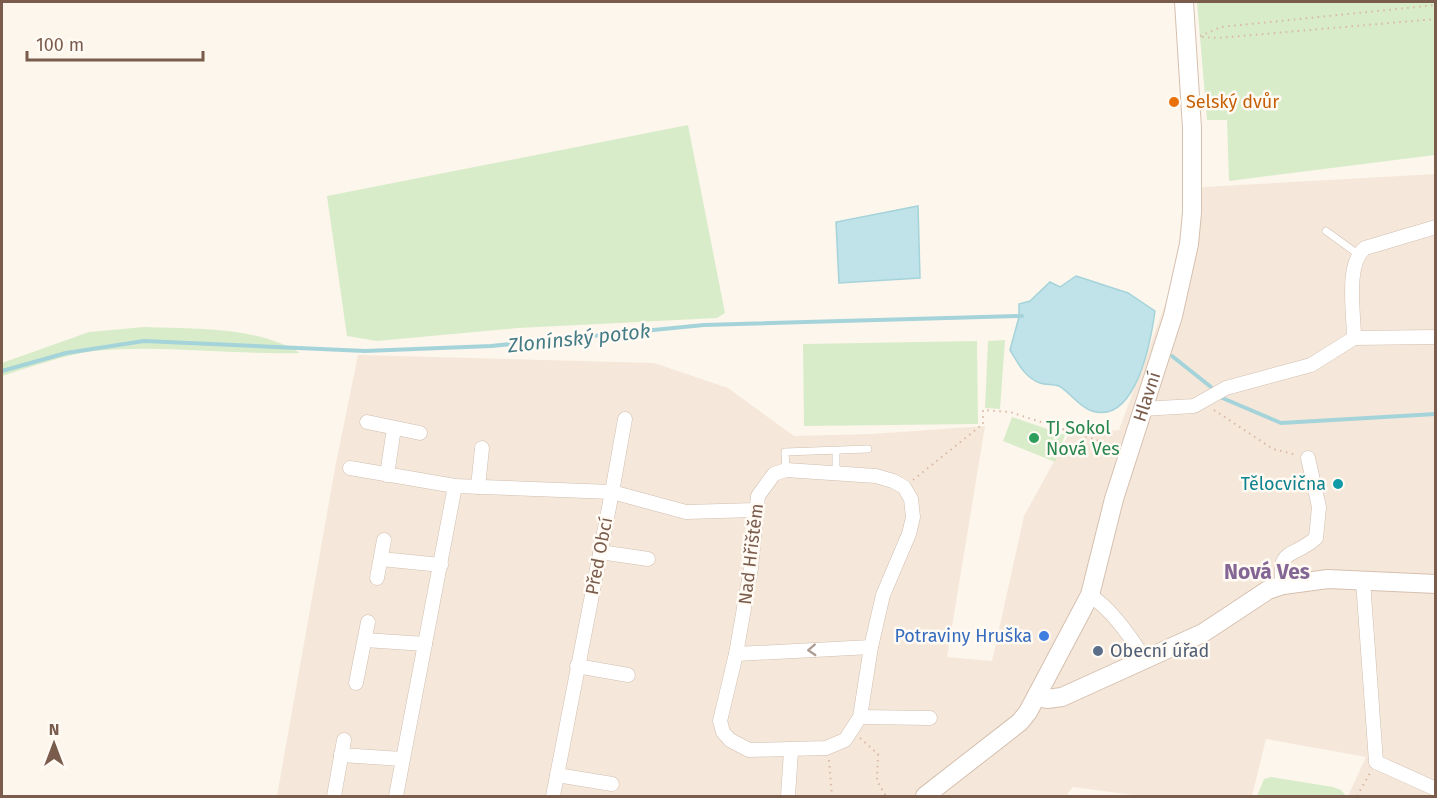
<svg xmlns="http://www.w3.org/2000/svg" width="1437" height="798" viewBox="0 0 1437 798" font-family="'Fira Sans',sans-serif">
<rect width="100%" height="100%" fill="#fdf6ec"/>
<polygon fill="#f5e8da" points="1435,174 1435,796 1348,796 1366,757 1266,739 1252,796 1140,796 1073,787 1066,796 277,796 335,468 358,355 654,363 728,388 794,436 871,434 985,426 947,657 992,661 1024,516 1069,434 1119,430 1181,261 1187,211 1203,187"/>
<g fill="#d8ecc9">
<polygon points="1197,2 1435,2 1435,155 1229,181 1227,120 1207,120"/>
<polygon points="688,125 725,313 717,318 518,328 377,341 347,336 327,196"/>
<path d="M 144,327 C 195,329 255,326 300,353 C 231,355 163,344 94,351 C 64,355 31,367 2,376 L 2,363 L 89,332 Z"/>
<polygon points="1005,340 1000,409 985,408 988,341"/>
<polygon points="977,341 978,424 804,426 803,344"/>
<polygon points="1012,417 1065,435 1055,462 1003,441"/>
<polygon points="1271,777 1333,787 1341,790 1346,796 1257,796 1264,779"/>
</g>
<g fill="#bfe3e8" stroke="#a5d3da" stroke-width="1.5">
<polygon points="918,206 920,278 839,283 836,222"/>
<path d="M 1076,276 L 1128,293 L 1155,311 C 1151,340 1136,425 1092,411 C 1079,407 1070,392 1059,386 C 1053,384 1046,385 1040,383 C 1025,378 1018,363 1010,350 L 1019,317 L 1019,304 L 1030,301 L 1050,282 L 1060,287 Z"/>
</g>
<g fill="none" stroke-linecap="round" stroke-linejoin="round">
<g stroke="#a5d3da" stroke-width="4">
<polyline points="1172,356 1211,387"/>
<polyline points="2,371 66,353 144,341 365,351 491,346 704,325 1022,316"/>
<polyline points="1220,397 1281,423 1436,414"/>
</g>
<defs>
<g id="lane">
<polyline points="1326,231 1358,254"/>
<polyline points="836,451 836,473"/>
<polyline points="786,470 785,452 868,449"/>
</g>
<g id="street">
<path d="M 1354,338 C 1354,314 1345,264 1365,248 L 1436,227"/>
<polyline points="1142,409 1194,406 1226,388 1311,365 1354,338 1436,337"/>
<polyline points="625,419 612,492 686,512 755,510"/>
<polyline points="367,422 420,433"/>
<polyline points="350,468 455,486 612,492 553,796"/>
<polygon points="786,470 876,476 893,481 904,487 911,499 913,517 909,534 883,595 871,647 860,717 845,740 826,748 749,750 730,740 723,732 720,721 736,654 751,568 758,496 774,474"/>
<polyline points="387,475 394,428"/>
<polyline points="478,487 482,448"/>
<polyline points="600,552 648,559"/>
<polyline points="381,559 441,565"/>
<polyline points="377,578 384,540"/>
<polyline points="1363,581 1376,762 1436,789"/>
<path d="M 1283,585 C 1277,547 1292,559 1316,538 L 1319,507 L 1308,458"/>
<path d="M 1090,595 C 1112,610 1131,637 1145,660"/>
<polyline points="365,640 425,644"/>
<polyline points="736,654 871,647"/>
<polyline points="577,666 628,675"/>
<polyline points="356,683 368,622"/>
<polyline points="860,717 930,718"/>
<polyline points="341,755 402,759"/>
<polyline points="557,775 612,784"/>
<polyline points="334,796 344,740"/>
<polyline points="396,796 455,486"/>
<polyline points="788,796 791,751"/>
</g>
<g id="secondary">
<polyline points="1036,697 1047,699 1062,697 1203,633 1268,590 1283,585 1328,579 1436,584"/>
<path id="s1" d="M 925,796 L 1020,722 L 1028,712 L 1090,595 L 1114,499 L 1173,316 L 1189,244 L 1192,213 L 1192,128 L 1184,2"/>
</g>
</defs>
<use href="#lane" stroke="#d1beb0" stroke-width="8"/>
<use href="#street" stroke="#d1beb0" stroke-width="15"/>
<use href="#secondary" stroke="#d6c0b0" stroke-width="20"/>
<g stroke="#d9b8a5" stroke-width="2" stroke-dasharray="1.5 4.5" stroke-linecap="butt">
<polyline points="1200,36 1221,27 1436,5"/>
<polyline points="1202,37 1218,38 1436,19"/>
<polyline points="1214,410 1273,449 1297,455"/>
<polyline points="913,480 983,424 983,410 1010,412 1115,446"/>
<polyline points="860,738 878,754 877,781 886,796"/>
<polyline points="829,760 832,796"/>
<polyline points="1357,796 1370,773"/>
</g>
<use href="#lane" stroke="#fff" stroke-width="7"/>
<use href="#street" stroke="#fff" stroke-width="14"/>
<use href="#secondary" stroke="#fff" stroke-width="18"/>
</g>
<defs><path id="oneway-chevron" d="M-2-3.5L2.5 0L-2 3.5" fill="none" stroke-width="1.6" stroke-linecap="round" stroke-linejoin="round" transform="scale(1.5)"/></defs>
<use stroke="#af9d94" href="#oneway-chevron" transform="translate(812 650) rotate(177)"/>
<circle fill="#e8710a" stroke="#fffaf3" stroke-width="2" cx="1174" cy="102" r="6"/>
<circle fill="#2e9e5b" stroke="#fffaf3" stroke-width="2" cx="1034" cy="438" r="6"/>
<circle fill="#0f9aa8" stroke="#fffaf3" stroke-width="2" cx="1338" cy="484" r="6"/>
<circle fill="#3f7fe0" stroke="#fffaf3" stroke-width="2" cx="1044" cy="636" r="6"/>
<circle fill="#5c6f8a" stroke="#fffaf3" stroke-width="2" cx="1098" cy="651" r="6"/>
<g text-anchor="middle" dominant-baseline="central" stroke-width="5" stroke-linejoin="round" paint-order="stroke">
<g font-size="18" fill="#c56008" stroke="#fffaf3" text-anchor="start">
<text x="1186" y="102">Selský dvůr</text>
</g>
<g font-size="18" fill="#7a5c4d" stroke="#fffaf3">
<text stroke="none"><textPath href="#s1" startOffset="472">Hlavní</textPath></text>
<text transform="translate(751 554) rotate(-83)">Nad Hřištěm</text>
<text transform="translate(599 556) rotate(-79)">Před Obcí</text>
</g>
<g font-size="18" fill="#27864d" stroke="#fffaf3" text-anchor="start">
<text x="1046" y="428">TJ Sokol<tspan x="1046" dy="21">Nová Ves</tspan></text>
</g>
<g font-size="18" fill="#0d838f" stroke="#fffaf3" text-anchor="end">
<text x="1326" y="484">Tělocvična</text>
</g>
<g font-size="18" fill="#366cbe" stroke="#fffaf3" text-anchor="end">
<text x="1032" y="636">Potraviny Hruška</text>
</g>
<g font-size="18" fill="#4e5e75" stroke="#fffaf3" text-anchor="start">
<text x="1110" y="651">Obecní úřad</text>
</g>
<g font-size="20" font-style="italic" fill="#437c86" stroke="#fffaf3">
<text transform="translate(579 338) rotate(-6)">Zlonínský potok</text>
</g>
<g font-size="21" font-weight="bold" fill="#846695" stroke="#fffaf3">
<text x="1267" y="572">Nová Ves</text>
</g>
</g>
<rect width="1437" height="798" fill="none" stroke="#7a5c4d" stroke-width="6"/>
<g transform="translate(54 744)" stroke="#fffaf3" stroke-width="4.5" paint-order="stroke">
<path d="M0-4.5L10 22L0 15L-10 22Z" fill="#7a5c4d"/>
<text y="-9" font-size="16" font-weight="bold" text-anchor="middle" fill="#7a5c4d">N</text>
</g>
<path d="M27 51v9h176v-9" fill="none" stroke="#7a5c4d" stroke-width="3"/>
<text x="36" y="51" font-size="18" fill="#7a5c4d" stroke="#fffaf3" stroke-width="4.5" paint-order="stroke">100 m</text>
</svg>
